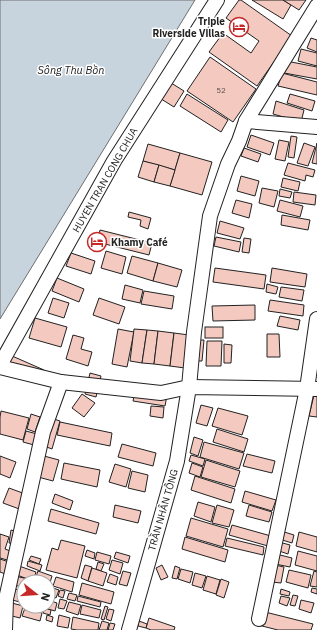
<svg xmlns="http://www.w3.org/2000/svg" width="317" height="630" viewBox="0 0 317 630" font-family="'IBM Plex Sans',sans-serif">
<rect width="100%" height="100%" fill="#fff"/>
<polygon fill="#c7d3dd" stroke="#6f6f6f" points="0,0 195,0 0,319"/>
<g fill="#f3c9c0" stroke="#222">
<polygon points="239,0 241,0 292,36 257,86 209,52 223,33 251,53 259,41 226,18"/>
<polygon points="252,0 283,0 291,5 283,19"/>
<polygon points="283,0 306,0 299,10"/>
<polygon points="311,38 317,40 317,52 307,48"/>
<polygon points="301,49 317,53 317,66 298,61"/>
<polygon points="210,57 256,89 233,122 187,91"/>
<polygon points="286,61 317,67 317,79 284,73"/>
<polygon points="282,73 317,82 317,95 278,86"/>
<polygon points="168,81 184,91 174,107 158,97"/>
<polygon points="187,94 228,120 221,132 180,106"/>
<polygon points="290,94 315,101 312,111 287,103"/>
<polygon points="276,101 304,110 301,122 273,114"/>
<polygon points="251,135 274,143 270,155 247,147"/>
<polygon points="291,136 297,137 294,158 288,157"/>
<polygon points="279,140 289,142 285,161 275,159"/>
<polygon points="304,143 315,147 308,166 297,163"/>
<polygon points="317,143 317,164 312,163"/>
<polygon points="148,144 180,153 175,170 143,161"/>
<polygon points="244,148 261,154 258,162 241,156"/>
<polygon points="180,153 212,162 202,195 170,186"/>
<polygon points="143,161 159,165 154,182 138,177"/>
<polygon points="288,163 315,170 313,177 306,175 305,181 284,175"/>
<polygon points="159,165 175,170 170,186 154,182"/>
<polygon points="241,176 259,181 255,196 237,191"/>
<polygon points="283,178 300,182 298,191 281,187"/>
<polygon points="262,188 278,191 274,207 259,203"/>
<polygon points="280,189 292,192 290,198 279,196"/>
<polygon points="294,192 316,195 315,205 293,202"/>
<polygon points="236,200 252,204 249,218 232,213"/>
<polygon points="280,200 303,206 300,217 277,211"/>
<polygon points="129,212 151,218 148,229 140,226 141,220 128,217"/>
<polygon points="282,215 310,220 308,230 281,225"/>
<polygon points="220,221 244,228 240,239 217,233"/>
<polygon points="100,230 152,243 149,255 97,242"/>
<polygon points="216,237 241,242 239,252 214,246"/>
<polygon points="244,238 251,239 249,253 242,252"/>
<polygon points="106,251 126,257 122,274 101,268"/>
<polygon points="71,253 95,261 91,274 66,266"/>
<polygon points="132,256 158,263 153,281 127,273"/>
<polygon points="158,263 182,270 177,287 153,281"/>
<polygon points="215,268 266,275 264,289 213,282"/>
<polygon points="272,268 307,274 305,287 270,282"/>
<polygon points="57,278 84,289 79,302 52,291"/>
<polygon points="267,284 278,287 276,294 266,292"/>
<polygon points="125,285 143,290 140,303 122,299"/>
<polygon points="281,287 304,290 302,301 279,297"/>
<polygon points="144,291 174,296 172,309 141,304"/>
<polygon points="53,298 69,303 64,318 48,313"/>
<polygon points="99,298 125,307 119,324 93,315"/>
<polygon points="270,300 304,305 303,316 268,311"/>
<polygon points="255,305 255,320 213,321 212,306"/>
<polygon points="280,316 300,320 298,330 277,326"/>
<polygon points="35,318 67,327 61,347 29,338"/>
<rect x="205" y="327" width="18" height="11"/>
<polygon points="118,329 134,332 127,367 112,364"/>
<polygon points="134,329 147,330 142,363 130,361"/>
<polygon points="147,330 158,331 154,364 142,363"/>
<polygon points="158,331 174,333 170,366 154,364"/>
<polygon points="174,333 189,335 185,368 170,366"/>
<polygon points="267,334 279,334 280,357 267,357"/>
<polygon points="73,335 84,338 81,349 92,352 88,366 66,359"/>
<polygon points="196,340 204,340 202,361 194,361"/>
<polygon points="207,341 222,341 221,366 206,366"/>
<polygon points="224,344 232,345 231,363 224,363"/>
<polygon points="3,352 44,370 38,383 0,366"/>
<polygon points="90,373 101,376 96,397 85,394"/>
<polygon points="136,385 168,390 165,406 133,401"/>
<polygon points="82,394 95,403 84,417 72,408"/>
<polygon points="314,395 317,395 317,417 309,416"/>
<polygon points="201,405 213,408 207,426 196,423"/>
<polygon points="151,406 164,407 163,418 150,416"/>
<polygon points="218,408 248,416 242,435 212,426"/>
<polygon points="1,411 29,418 23,440 0,434 0,417"/>
<polygon points="31,414 40,417 35,432 27,429"/>
<polygon points="51,418 60,421 52,449 44,446"/>
<polygon points="60,422 112,433 110,446 57,435"/>
<polygon points="217,429 248,439 244,452 213,442"/>
<polygon points="26,431 37,434 34,445 23,442"/>
<polygon points="194,437 203,440 198,456 190,453"/>
<polygon points="204,442 244,453 239,469 200,457"/>
<polygon points="122,444 156,453 153,466 118,457"/>
<polygon points="247,454 275,461 272,473 243,466"/>
<polygon points="191,455 205,459 203,466 189,461"/>
<polygon points="0,456 16,462 10,478 0,474"/>
<polygon points="44,456 59,460 53,481 38,477"/>
<polygon points="206,460 240,471 235,487 201,477"/>
<polygon points="64,463 100,470 97,487 61,479"/>
<polygon points="192,463 203,467 200,477 189,473"/>
<polygon points="115,464 131,469 126,487 109,482"/>
<polygon points="132,471 148,475 145,492 128,488"/>
<polygon points="195,476 235,489 231,503 191,490"/>
<polygon points="9,488 28,495 22,510 3,503"/>
<polygon points="245,491 276,500 272,511 242,502"/>
<polygon points="55,494 73,501 70,510 52,503"/>
<polygon points="198,502 215,507 211,522 194,516"/>
<polygon points="115,505 141,511 138,523 113,517"/>
<polygon points="217,505 234,510 229,527 212,523"/>
<polygon points="249,505 272,512 269,522 246,516"/>
<polygon points="51,509 99,523 96,534 48,521"/>
<polygon points="191,518 228,529 223,547 186,536"/>
<polygon points="232,525 271,536 268,546 229,535"/>
<polygon points="11,530 18,532 16,544 9,543"/>
<polygon points="281,531 294,535 292,543 279,539"/>
<polygon points="299,532 317,537 317,552 296,546"/>
<polygon points="0,534 9,537 5,549 13,552 11,561 0,558"/>
<polygon points="185,537 228,550 225,562 182,549"/>
<polygon points="227,538 264,547 263,555 225,546"/>
<polygon points="61,540 85,546 77,578 46,570 52,548 58,550"/>
<polygon points="279,542 290,545 288,554 276,550"/>
<polygon points="87,550 95,553 94,559 85,556"/>
<polygon points="298,551 317,556 317,571 295,565"/>
<polygon points="97,552 111,556 109,564 95,560"/>
<polygon points="116,552 130,556 128,563 114,558"/>
<polygon points="276,554 292,558 290,567 275,564"/>
<polygon points="31,556 41,559 39,564 29,560"/>
<polygon points="0,559 12,563 8,575 0,572"/>
<polygon points="112,560 123,563 120,574 109,570"/>
<polygon points="28,561 42,565 40,571 27,566"/>
<polygon points="98,562 104,564 101,571 96,569"/>
<polygon points="85,565 92,567 88,581 81,578"/>
<polygon points="162,565 168,577 161,580 156,568"/>
<polygon points="275,565 284,567 281,583 272,582"/>
<polygon points="19,566 36,572 33,581 17,575"/>
<polygon points="175,566 180,568 177,579 172,578"/>
<polygon points="92,568 107,573 103,586 88,581"/>
<polygon points="181,569 193,572 190,583 178,579"/>
<polygon points="289,570 311,575 308,588 286,582"/>
<polygon points="38,571 52,576 49,586 48,582 34,582"/>
<polygon points="123,571 131,573 127,586 119,584"/>
<polygon points="314,571 317,572 317,587 310,586"/>
<polygon points="195,573 206,576 202,588 192,585"/>
<polygon points="110,574 118,577 116,585 107,582"/>
<polygon points="15,576 28,579 27,582 24,582 24,588 12,584"/>
<polygon points="207,576 220,580 216,594 203,590"/>
<polygon points="56,577 74,582 72,592 53,586"/>
<polygon points="221,579 229,582 224,598 216,595"/>
<polygon points="82,583 114,592 111,604 79,595"/>
<polygon points="50,587 59,590 56,598 48,595"/>
<polygon points="312,588 317,589 317,594 311,592"/>
<polygon points="15,589 24,591 24,603 12,600"/>
<polygon points="281,589 290,592 289,596 280,594"/>
<polygon points="60,590 65,591 63,598 58,596"/>
<polygon points="69,593 77,595 75,601 67,599"/>
<polygon points="293,595 298,596 295,606 290,605"/>
<polygon points="78,596 101,602 100,607 77,601"/>
<polygon points="281,596 290,598 287,606 279,603"/>
<polygon points="60,599 67,601 64,609 58,608"/>
<polygon points="48,600 57,603 55,611 38,606 48,606"/>
<polygon points="301,600 314,603 311,613 299,609"/>
<polygon points="69,602 81,605 78,615 66,611"/>
<polygon points="12,603 23,606 20,618 8,615"/>
<polygon points="82,605 101,610 99,618 80,614"/>
<polygon points="105,606 108,607 104,620 101,619"/>
<polygon points="25,608 42,613 40,621 22,616"/>
<polygon points="44,608 51,610 50,615 43,613"/>
<polygon points="109,609 114,610 111,621 106,619"/>
<polygon points="265,612 313,624 311,630 278,630 262,626"/>
<polygon points="47,615 53,617 52,622 46,620"/>
<polygon points="59,615 70,618 68,628 57,626"/>
<polygon points="73,617 99,623 98,630 77,630 71,629"/>
<polygon points="149,618 175,627 174,630 151,630 146,628"/>
<polygon points="102,621 109,623 107,630 99,630"/>
<polygon points="139,621 147,624 146,628 138,626"/>
<polygon points="110,623 115,624 113,630 108,630"/>
</g>
<g fill="none" stroke-linecap="round" stroke-linejoin="round">
<defs>
<g id="minor">
<polyline points="246,121 317,127"/>
<polyline points="0,365 114,161 217,0"/>
<polyline points="0,367 61,382 161,393 189,387 317,389"/>
<polyline points="259,619 307,389 317,319"/>
<polyline points="5,630 6,599 43,432 61,382"/>
<polyline points="129,630 177,461 189,387 194,332 210,216 228,164 239,141 246,121 317,6"/>
</g>
</defs>
<use href="#minor" stroke="#222" stroke-width="16"/>
<use href="#minor" stroke="#fff" stroke-width="14"/>
</g>
<defs>
<symbol id="hotel-ring" viewBox="-11 -11 22 22"><circle r="9.5" fill="#fff" stroke="#c62828" stroke-width="1.5"/><path d="M-6-4.5h1.5V1H6V5H4.5V3h-9V5H-6ZM-4 0a1.8 1.8 0 1 1 3.6 0ZM.5 0V-2.5h3Q6-2.5 6 0Z" fill="#c62828"/></symbol>
</defs>
<g fill-rule="evenodd">
<use href="#hotel-ring" x="228" y="16" width="22" height="22"/>
<use href="#hotel-ring" x="86" y="231" width="22" height="22"/>
</g>
<g text-anchor="middle" dominant-baseline="central" stroke-width="3" stroke-linejoin="round" paint-order="stroke">
<g font-size="8" fill="#564c4a">
<text x="221" y="90">52</text>
</g>
<g font-size="10" font-weight="bold" fill="#222" stroke="#fff" text-anchor="end">
<text x="225" y="21">Triple<tspan x="225" dy="12">Riverside Villas</tspan></text>
<text x="111" y="242" text-anchor="start">Khamy Café</text>
</g>
<g font-size="10" fill="#222" stroke="#fff">
<text transform="translate(105 180) rotate(-60)">HUYEN TRAN CONG CHUA</text>
<text transform="translate(163 510) rotate(-74)">TRẦN NHÂN TÔNG</text>
</g>
<g font-size="11" font-style="italic" fill="#222" stroke="#fff">
<text x="71" y="70">Sông Thu Bồn</text>
</g>
</g>
<g transform="translate(36 594) rotate(107)"><circle r="19" fill="#ffffff" stroke="#a7a7a7"/>
<path d="M0-3L7 15L0 10L-7 15Z" fill="#c62828"/>
<text y="-6" font-size="11" font-weight="bold" text-anchor="middle" fill="#222222">N</text>
</g>
</svg>
